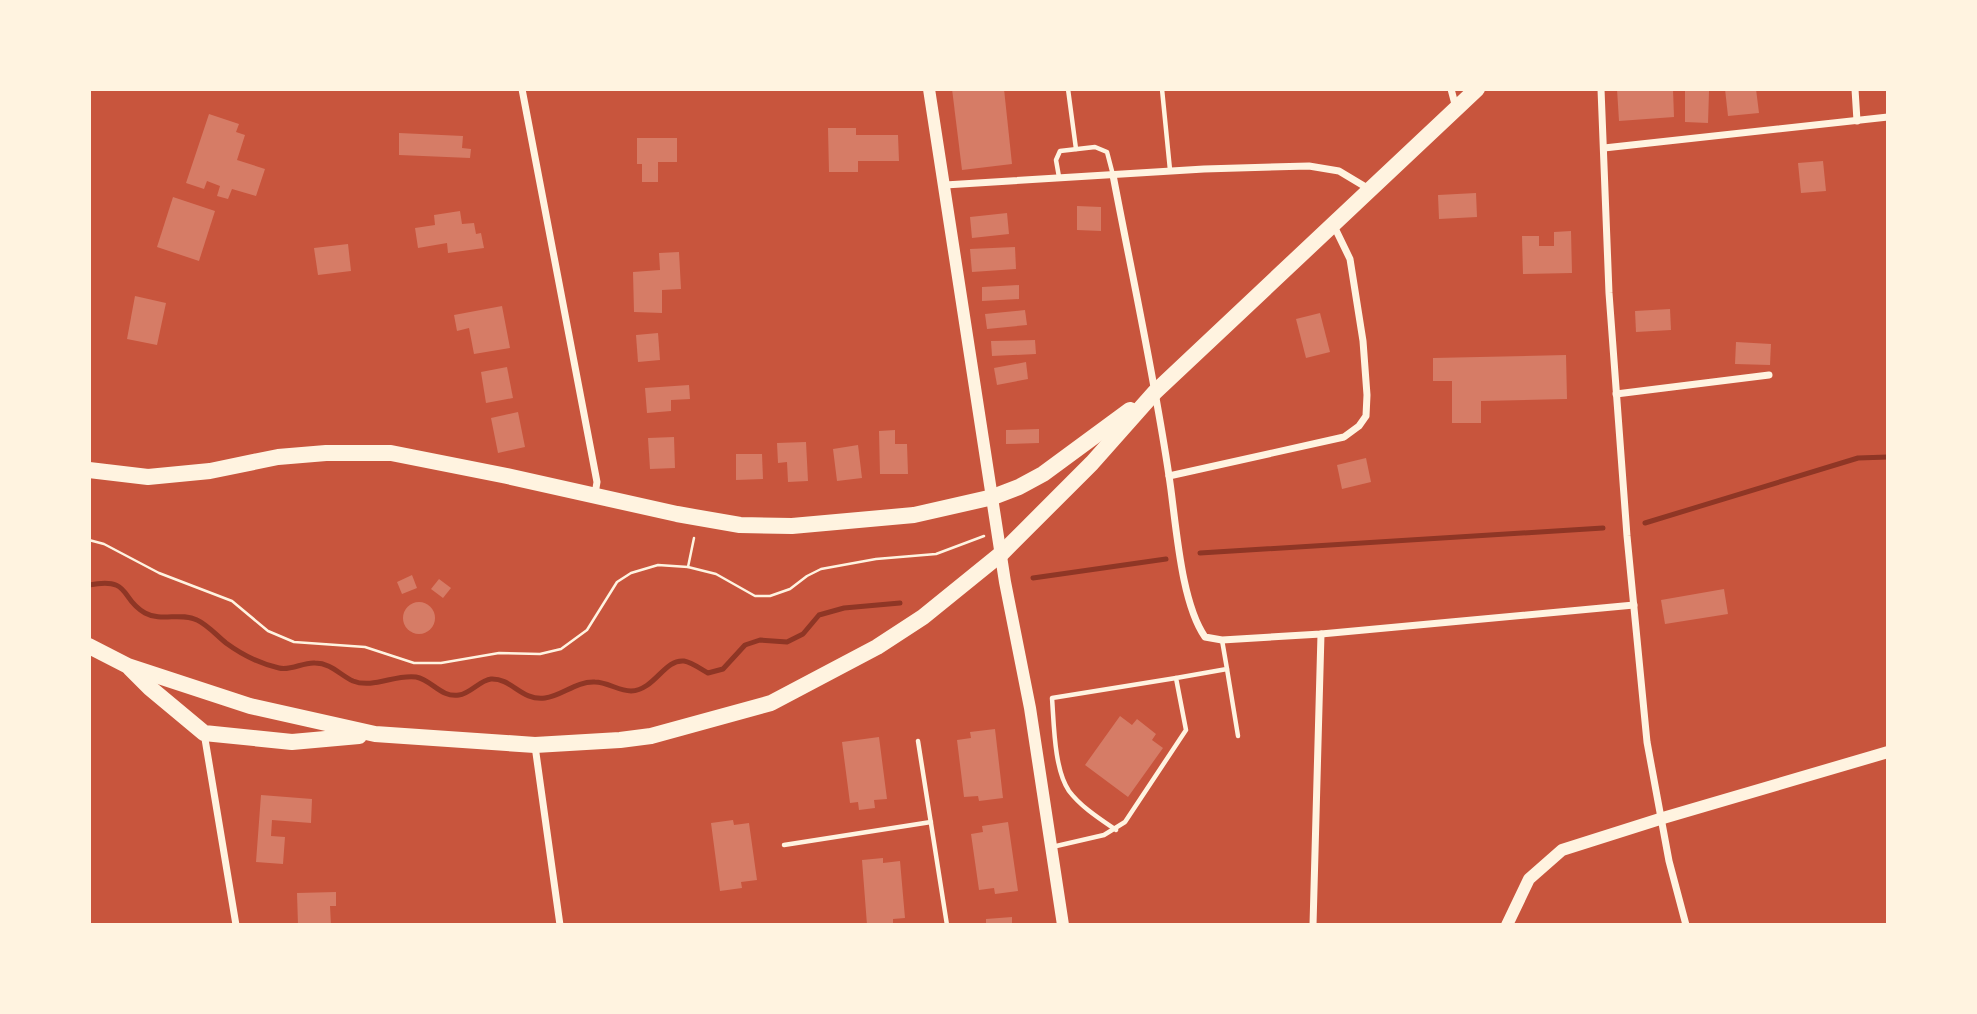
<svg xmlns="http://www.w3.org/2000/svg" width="1977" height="1014" viewBox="0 0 1977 1014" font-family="Literata,serif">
<rect width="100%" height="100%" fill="#c8553d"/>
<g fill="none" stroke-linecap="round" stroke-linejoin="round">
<g stroke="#8f3625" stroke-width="5">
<polyline points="1645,523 1858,458 1888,457"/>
<polyline points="1200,553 1603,528"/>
<polyline points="1033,578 1166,559"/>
<path d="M 89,585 C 133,577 119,599 145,613 C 161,622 181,612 197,620 C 208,625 217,636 226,643 C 241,654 261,664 279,668 C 291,671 303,662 315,663 C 331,663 340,675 353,681 C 373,689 395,674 416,677 C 432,680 441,698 459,695 C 470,694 480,680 491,679 C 512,678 521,701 545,698 C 562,696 576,681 595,682 C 607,682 619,691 631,691 C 655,690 664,659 684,661 C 691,662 701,669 708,673 L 723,669 L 745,645 L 760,640 L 787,642 L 803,634 L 819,615 L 844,608 L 900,603"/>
</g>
</g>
<g fill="#d67c66">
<polygon points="952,89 1004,89 1012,164 962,170"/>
<polygon points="1617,89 1673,89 1674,117 1619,121"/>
<polygon points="1725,89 1756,89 1759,113 1728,116"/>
<polygon points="1685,91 1709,91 1708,123 1685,122"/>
<polygon points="209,114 239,124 236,132 245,135 237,160 265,169 256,196 232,189 228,199 217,196 220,186 207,181 204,189 186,183"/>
<polygon points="828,128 856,128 856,135 898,135 899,161 858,161 858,172 829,172"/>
<polygon points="399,133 463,136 462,148 471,149 470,158 399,155"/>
<polygon points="637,138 677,138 677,162 658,162 658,182 642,182 642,164 637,164"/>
<polygon points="1823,161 1826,191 1801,193 1798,163"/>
<polygon points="1476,193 1477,217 1439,219 1438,195"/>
<polygon points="173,197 215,211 199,261 157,247"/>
<polygon points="1077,206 1101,207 1101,231 1077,230"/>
<polygon points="460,211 462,224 474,223 476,234 481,233 484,248 448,253 447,243 418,248 415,228 435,225 434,215"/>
<polygon points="1007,213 1009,234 972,238 970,217"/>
<polygon points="1571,231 1572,273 1523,274 1522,236 1539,236 1539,246 1554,246 1554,232"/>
<polygon points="348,244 351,271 318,275 314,248"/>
<polygon points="1015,247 1016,269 972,272 970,249"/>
<polygon points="679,252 681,289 662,290 662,313 634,312 633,272 660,270 659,253"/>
<polygon points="1019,285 1019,299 982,301 982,287"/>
<polygon points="135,296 166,303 157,345 127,339"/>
<polygon points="502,306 510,348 474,354 469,328 457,331 454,315"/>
<polygon points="1670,309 1671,330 1636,332 1635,311"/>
<polygon points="1025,310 1027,325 987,329 985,314"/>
<polygon points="1320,313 1330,352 1306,358 1296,319"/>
<polygon points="658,333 660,360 638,362 636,335"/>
<polygon points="1035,340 1036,354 992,356 991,341"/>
<polygon points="1736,342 1771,344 1770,365 1735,364"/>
<polygon points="1566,355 1567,399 1481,401 1481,423 1452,423 1452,381 1433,381 1433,358"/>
<polygon points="1026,362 1028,379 997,385 994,368"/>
<polygon points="507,367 513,398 486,403 481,372"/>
<polygon points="689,385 690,399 671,400 671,411 647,413 645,388"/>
<polygon points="518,412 525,447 498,453 491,418"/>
<polygon points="1039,429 1039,443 1006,444 1006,430"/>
<polygon points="895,430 895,444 907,444 908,474 880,474 879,431"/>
<polygon points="674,437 675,468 650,469 648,438"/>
<polygon points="806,442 808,481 788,482 787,462 778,463 777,443"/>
<polygon points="858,445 862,478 837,481 833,449"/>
<polygon points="736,454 762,454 763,479 736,480"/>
<polygon points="1366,458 1371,482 1342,489 1337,465"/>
<polygon points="412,575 417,588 402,594 397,582"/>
<polygon points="439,579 451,588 443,598 431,589"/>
<polygon points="1724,589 1728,614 1665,624 1661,600"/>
<circle cx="419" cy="618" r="16"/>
<polygon points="1120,716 1132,725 1137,719 1156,734 1152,740 1163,748 1128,797 1085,765"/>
<polygon points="995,729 1003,798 979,801 978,796 964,797 957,740 971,738 970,732"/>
<polygon points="879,737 887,799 874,800 875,808 859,810 858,802 850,803 842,742"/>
<polygon points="261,795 312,799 311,823 272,820 271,836 285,837 283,864 256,862"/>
<polygon points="733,820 734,825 749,823 757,880 741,882 742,888 720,891 711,823"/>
<polygon points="1008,822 1018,891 995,894 994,888 979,890 971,834 983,832 982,826"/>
<polygon points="883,858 883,863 900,861 905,918 893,919 893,925 867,925 862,860"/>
<polygon points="336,892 336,906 330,906 331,925 298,925 297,893"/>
<polygon points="1012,917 1012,925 986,925 986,919"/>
</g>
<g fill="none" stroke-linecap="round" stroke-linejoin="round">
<g stroke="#fff3e0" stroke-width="2.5">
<polyline points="89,540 104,544 159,573 232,601 268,631 294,642 365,647 414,663 441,663 499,653 540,654 561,649 587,630 617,582 631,573 658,565 688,567 716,574 755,596 770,596 790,589 807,576 821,569 876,559 936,554 984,536"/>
<polyline points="688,567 694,538"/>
</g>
<g stroke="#fff3e0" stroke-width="4.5">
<polyline points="1068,89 1076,149"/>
<polyline points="1162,89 1170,170"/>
<polyline points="1059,177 1056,160 1060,151 1095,147 1107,152 1113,175"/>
<polyline points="1227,669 1238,736"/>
<polyline points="918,741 947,925"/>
<path d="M 1116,830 C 1100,819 1081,807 1069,791 C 1054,769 1054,724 1052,698 L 1176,678"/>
<polyline points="784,845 931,822"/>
<polyline points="1052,847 1104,835 1125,822 1186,730 1176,678 1227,669 1222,640"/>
</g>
<g stroke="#fff3e0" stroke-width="7">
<polyline points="522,89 597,482 595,494"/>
<polyline points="1451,89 1456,108"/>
<polyline points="1601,89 1609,293 1627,536 1647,742 1669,861 1686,925"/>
<polyline points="1855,89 1857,121"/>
<polyline points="1604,148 1888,117"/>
<path d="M 1113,175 C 1132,275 1154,375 1169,476 C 1176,520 1180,601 1205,637 L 1222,640 L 1321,634 L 1634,605"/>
<polyline points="945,185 1204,169 1309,166 1339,171 1369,189"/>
<polyline points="1616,394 1769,375"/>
<polyline points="1169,476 1344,437 1359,426 1366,416 1367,395 1363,341 1350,259 1334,226"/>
<polyline points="204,733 236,925"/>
<polyline points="535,746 560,925"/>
<polyline points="1313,925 1321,634"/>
</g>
<g stroke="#fff3e0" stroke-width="12">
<polyline points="929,89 1005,582 1030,708 1063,925"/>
<polyline points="1507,925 1529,879 1562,850 1663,818 1888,752"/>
</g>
<g stroke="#fff3e0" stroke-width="16">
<polyline points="89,470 148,477 210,471 278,457 326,453 391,453 507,476 677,514 740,525 792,526 914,515 993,497 1019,487 1043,474 1130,410"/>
<polyline points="89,646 128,666 250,706 375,734 535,745 620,740 651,736 771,703 877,647 923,617 1002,553 1092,463 1155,392 1477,89"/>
<polyline points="130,668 150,688 204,733 292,742 359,736"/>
</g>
</g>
<rect width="1977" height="1014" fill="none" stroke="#fff3e0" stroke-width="182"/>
</svg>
